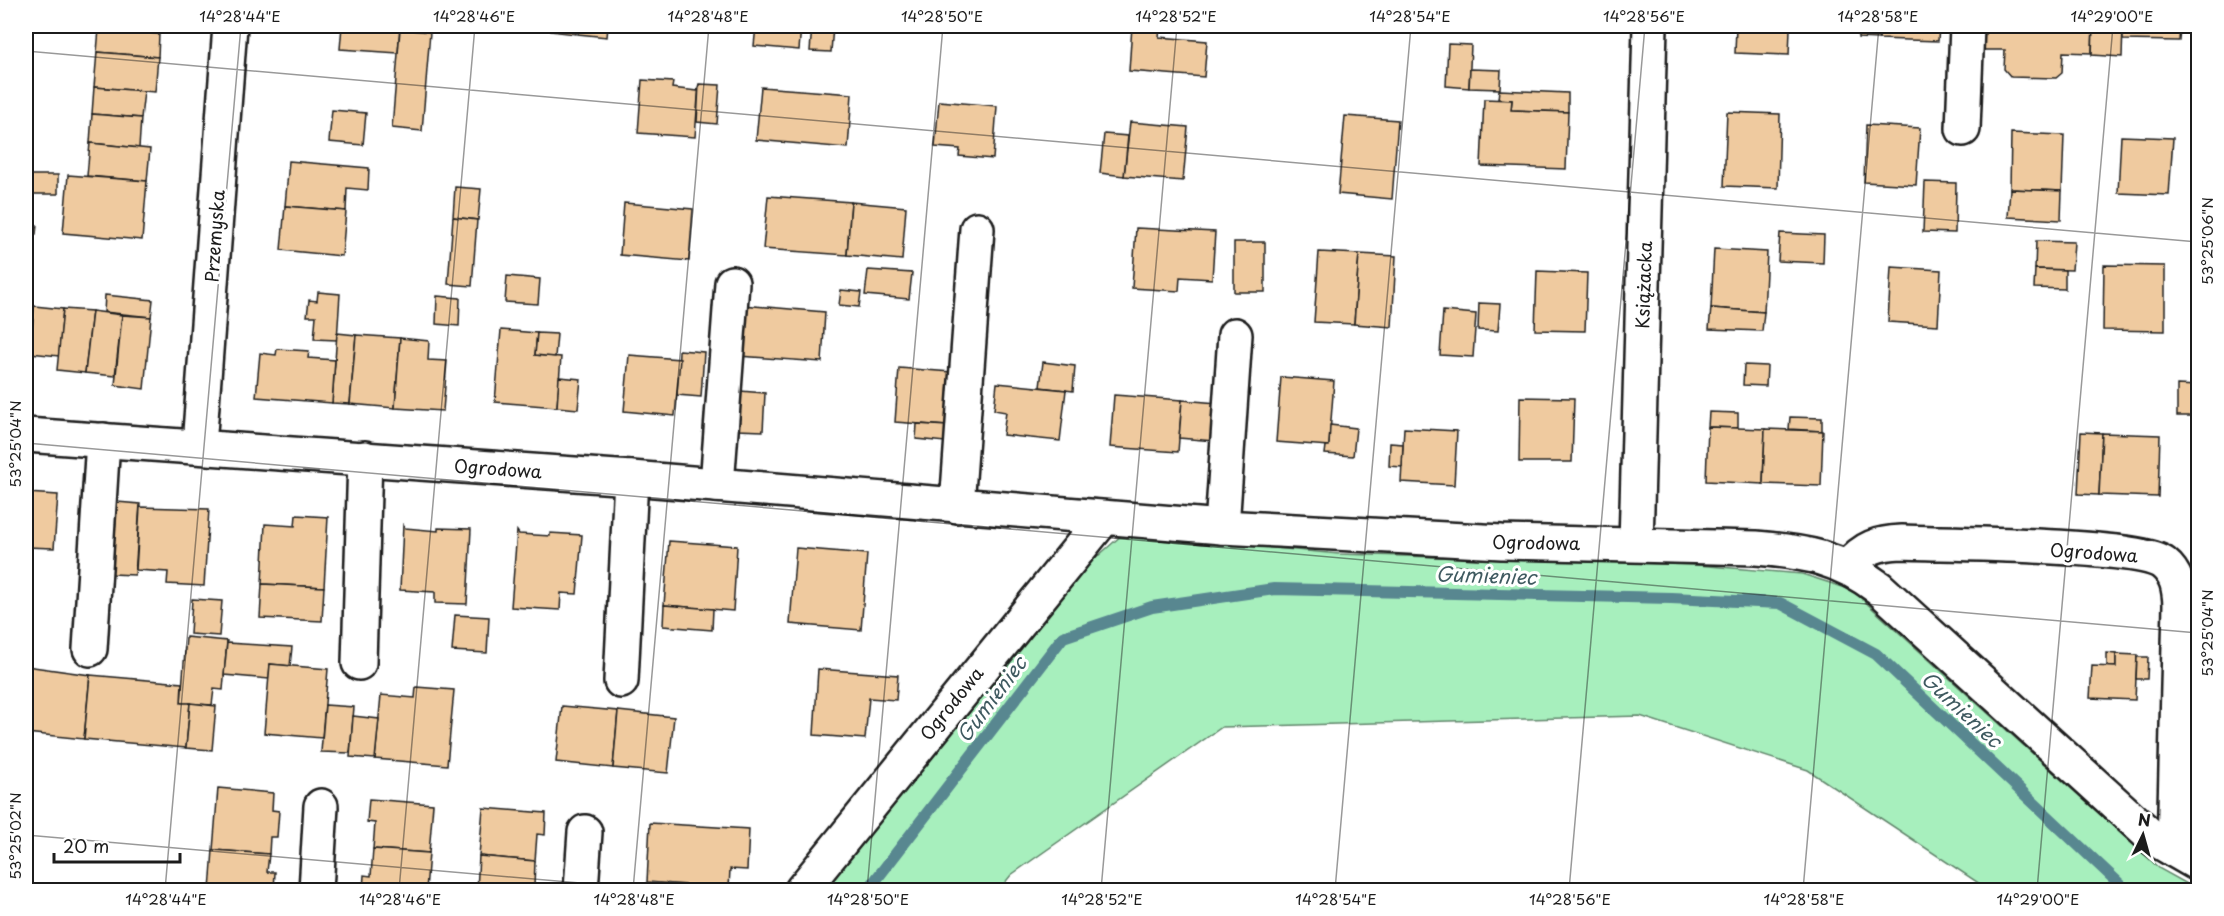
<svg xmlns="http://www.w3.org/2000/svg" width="2224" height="916" viewBox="0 0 2224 916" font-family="'Playpen Sans',sans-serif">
<rect width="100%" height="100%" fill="#fff"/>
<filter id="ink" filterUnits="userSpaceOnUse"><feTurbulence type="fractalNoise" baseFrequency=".0167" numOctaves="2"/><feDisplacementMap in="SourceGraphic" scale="12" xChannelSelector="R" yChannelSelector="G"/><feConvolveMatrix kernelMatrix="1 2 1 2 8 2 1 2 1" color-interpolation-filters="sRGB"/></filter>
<g filter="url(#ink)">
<polygon fill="#a7efbd" stroke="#62866c" stroke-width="1.5" points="1123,534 1339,554 1697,565 1802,574 1852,590 2160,869 2198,890 1989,890 1808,770 1640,716 1222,727 1011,875 999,890 824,890 1073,578"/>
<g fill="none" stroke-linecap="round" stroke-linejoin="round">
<polyline stroke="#588790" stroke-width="12" points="868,890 1063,637 1152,607 1274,589 1671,598 1780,603 1876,654 2126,890"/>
</g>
<g fill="#efca9f" stroke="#1c1c1c" stroke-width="1.5">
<polygon points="99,26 136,26 136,32 99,29"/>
<polygon points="342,26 400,26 398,53 340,49"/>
<polygon points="551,26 577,26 576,34 551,31"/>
<polygon points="579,26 608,26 607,37 578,34"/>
<polygon points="756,26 801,26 799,50 754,46"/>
<polygon points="812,26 833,26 831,52 810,51"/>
<polygon points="1132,26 1160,26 1159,37 1207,41 1204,77 1129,71"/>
<polygon points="1737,26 1790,26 1790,29"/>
<polygon points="1858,26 1880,26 1879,39 1858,38"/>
<polygon points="1880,26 1939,26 1938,41 1879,39"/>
<polygon points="1979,26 2093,26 2092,53 2063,52 2062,73 2056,78 2011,77 2004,69 2005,50 1979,50"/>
<polygon points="2093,26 2123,26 2122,57 2092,55"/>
<polygon points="2123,26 2180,26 2179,41 2123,40"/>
<polygon points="1736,27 1790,29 1789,55 1735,53"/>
<polygon points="99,29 159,34 158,57 97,52"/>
<polygon points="400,29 430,32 422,131 392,128"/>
<polygon points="1448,44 1471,45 1469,88 1446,86"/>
<polygon points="97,52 158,57 155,92 94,87"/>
<polygon points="1470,69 1501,70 1500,89 1469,88"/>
<polygon points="642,80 673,82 672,88 697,91 699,84 695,137 638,133"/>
<polygon points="699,84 720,85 717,124 697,122"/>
<polygon points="94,87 144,91 141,118 92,114"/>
<polygon points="761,87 852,94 848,148 756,140"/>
<polygon points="1499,90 1568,93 1568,112 1511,110 1512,100 1498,99"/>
<polygon points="1484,99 1512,100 1511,110 1568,112 1566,169 1481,166"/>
<polygon points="939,101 997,106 993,159 959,156 960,149 935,147"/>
<polygon points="332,110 366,113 363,145 329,142"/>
<polygon points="1727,112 1780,114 1778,188 1724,186"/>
<polygon points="92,114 141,118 139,148 90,143"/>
<polygon points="1345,116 1398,120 1392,199 1338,194"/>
<polygon points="1130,122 1188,127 1183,181 1124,176"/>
<polygon points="1866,125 1920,128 1916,185 1864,182"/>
<polygon points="2011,133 2064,135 2062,191 2010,189"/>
<polygon points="1104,134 1128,136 1124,176 1100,173"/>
<polygon points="2121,136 2173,138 2169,195 2118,193"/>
<polygon points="90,143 150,149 147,181 87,176"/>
<polygon points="289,161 369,168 368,190 347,188 346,211 285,206"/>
<rect x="26" y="175" width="32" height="19"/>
<polygon points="68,175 147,181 142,240 63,233"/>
<polygon points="1925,182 1956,183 1955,233 1923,232"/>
<polygon points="455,187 481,189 478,220 453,217"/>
<polygon points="2010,189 2062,191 2061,220 2008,217"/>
<polygon points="768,196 851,202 847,255 763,249"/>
<polygon points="851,202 906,207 902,260 847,255"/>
<polygon points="624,203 693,209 689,261 620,255"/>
<polygon points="285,206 346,211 342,256 281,250"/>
<polygon points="453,217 477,220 472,286 448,284"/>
<polygon points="26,224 37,225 36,234 26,233"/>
<polygon points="1136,228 1215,232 1212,279 1180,277 1179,291 1132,288"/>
<polygon points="1780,233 1824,235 1823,263 1778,261"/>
<polygon points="2036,241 2074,242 2072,270 2035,269"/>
<rect x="1234" y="242" width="31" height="50"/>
<polygon points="1714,249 1767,252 1764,312 1711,308"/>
<polygon points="1319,252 1359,254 1354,324 1314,322"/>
<polygon points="1359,254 1396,256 1392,327 1354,324"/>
<polygon points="2104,265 2165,266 2165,331 2103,330"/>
<polygon points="1891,267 1941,270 1938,325 1888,322"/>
<polygon points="2035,269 2065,270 2065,289 2034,288"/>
<polygon points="868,270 912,273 909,299 865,295"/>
<polygon points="1537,271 1587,273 1585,331 1535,330"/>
<polygon points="507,276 540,279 538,304 505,302"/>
<polygon points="841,290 861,292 859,307 839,305"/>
<polygon points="318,292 340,294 337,340 314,339 316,316 307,316 309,300 317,301"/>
<polygon points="105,295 153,300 151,317 104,312"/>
<polygon points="437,296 460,298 459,326 436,324"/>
<polygon points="1479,303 1500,304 1498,331 1478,330"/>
<polygon points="742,305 825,312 822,362 738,356"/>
<polygon points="34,306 63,309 59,356 30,353"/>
<polygon points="1711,308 1764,312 1762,331 1709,329"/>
<polygon points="63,309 92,311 85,373 57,370"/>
<polygon points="92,311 122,315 115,376 85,373"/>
<polygon points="1443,311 1476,314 1473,357 1440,355"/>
<polygon points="122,315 151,317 144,389 115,385"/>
<polygon points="501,330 537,333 535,355 561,357 557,407 495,402"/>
<polygon points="337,333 356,335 350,404 332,403"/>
<polygon points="537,333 557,334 555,357 535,355"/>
<polygon points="356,335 400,338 395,408 350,404"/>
<polygon points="400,338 429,341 428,360 447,361 443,411 395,408"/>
<polygon points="277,349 309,351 308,358 335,360 332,403 256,397 260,353 276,355"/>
<polygon points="679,350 704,352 701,397 677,395"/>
<polygon points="629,355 680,359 675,416 624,411"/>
<polygon points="1043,362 1075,366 1073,391 1040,387"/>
<polygon points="1744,365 1767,366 1766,386 1743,385"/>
<polygon points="899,368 951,372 947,426 895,422"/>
<polygon points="559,377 581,379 578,409 557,407"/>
<polygon points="1281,377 1334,381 1329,446 1276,442"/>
<polygon points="997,383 1066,390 1060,441 1003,435 1006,412 994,410"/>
<polygon points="2177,385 2198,386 2198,416 2177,416"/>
<polygon points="740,391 765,393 763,431 737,430"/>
<polygon points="1114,395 1182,400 1178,452 1110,447"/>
<polygon points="1520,397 1574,398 1572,462 1519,462"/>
<polygon points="1182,400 1217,403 1214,441 1179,438"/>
<polygon points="1709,412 1738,413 1738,428 1708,427"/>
<polygon points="1790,417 1822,418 1822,431 1789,429"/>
<polygon points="917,424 947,426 945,442 916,439"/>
<polygon points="1330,425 1356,428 1353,456 1325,454 1326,446 1329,446"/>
<polygon points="1708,427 1765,429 1763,484 1706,481"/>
<polygon points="1404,428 1457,431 1454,485 1401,482"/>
<polygon points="1765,429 1823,431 1821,486 1763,484"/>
<polygon points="2081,432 2102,433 2099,495 2078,494"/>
<polygon points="2102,433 2160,435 2158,497 2099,495"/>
<polygon points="1390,443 1403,444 1402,467 1389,466"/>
<polygon points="26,493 58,495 54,548 26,547"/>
<polygon points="117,502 140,504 135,575 112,574"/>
<polygon points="140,507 209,509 204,586 167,584 168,572 136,570"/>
<polygon points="296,515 328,517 324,587 262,584 265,524 295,526"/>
<polygon points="403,525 405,528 438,531 438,528 471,529 467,604 435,603 435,592 400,590"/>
<polygon points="517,531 519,534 550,536 550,533 582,535 577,594 561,593 560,610 511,607"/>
<polygon points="669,541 737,546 733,611 664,605"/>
<polygon points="796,548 867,554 861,630 790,624"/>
<polygon points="262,584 324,587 322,621 260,618"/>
<polygon points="192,599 222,601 219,636 190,634"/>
<polygon points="664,605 713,609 712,630 663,626"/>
<polygon points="455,615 489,617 487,653 452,651"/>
<polygon points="186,637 227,641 223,690 214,689 212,705 181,703"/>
<polygon points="227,643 292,647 290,666 270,664 269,679 224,675"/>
<polygon points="2107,653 2116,654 2116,667 2107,667"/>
<polygon points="2116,654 2137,655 2135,700 2090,698 2092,666 2116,667"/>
<polygon points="2137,657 2148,657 2147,679 2136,679"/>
<polygon points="270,664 328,669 322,738 264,733"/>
<polygon points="26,666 90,675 84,739 26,733"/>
<polygon points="818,669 898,675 896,700 869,698 865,739 814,735"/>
<polygon points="90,675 182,683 181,703 190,703 186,748 84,739"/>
<polygon points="416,687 454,690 447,765 375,759 381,695 415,698"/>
<polygon points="190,703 216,706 212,750 186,748"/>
<polygon points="325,705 354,707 350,753 321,752"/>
<polygon points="562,706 618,711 613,768 556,762"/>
<polygon points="618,711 674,717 668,773 613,768"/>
<polygon points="353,716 379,719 375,759 350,757"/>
<polygon points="218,788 273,793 272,810 279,811 277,837 270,837 269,854 213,850"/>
<polygon points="369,799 433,804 429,853 373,849 375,823 367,822"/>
<polygon points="483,808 546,813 545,835 537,834 535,861 479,856"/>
<polygon points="650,823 749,829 747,870 730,869 729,888 647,882"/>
<polygon points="373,849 429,853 426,890 363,890 364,875 371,876"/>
<polygon points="213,850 269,854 267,872 275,872 274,890 210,890"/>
<polygon points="479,856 535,861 534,887 541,888 541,890 477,890"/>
</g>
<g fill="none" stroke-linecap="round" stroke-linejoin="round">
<defs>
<g id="minor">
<polyline points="1963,129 1967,26"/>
<path d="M 26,435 L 631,478 L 1222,527 L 1502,542 L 1756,548 C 1805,552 1838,557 1879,588 L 2153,838 L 2198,864"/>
<polyline points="199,446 230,26"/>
<polyline points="717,485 732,283"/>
<polyline points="957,506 977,229"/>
<polyline points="1222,527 1235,335"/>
<polyline points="1636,544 1650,26"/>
<path d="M 1848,567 C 1864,547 1878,543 1902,542 C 1946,544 2137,544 2163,563 C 2177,574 2179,588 2180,604 L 2174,850"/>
<polyline points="90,649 103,440"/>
<polyline points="359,663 365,458"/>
<polyline points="621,681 631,478"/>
<polyline points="316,890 321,806"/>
<polyline points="581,890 585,832"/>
<polyline points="802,890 1104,518"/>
</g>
</defs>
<use href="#minor" stroke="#1c1c1c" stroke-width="38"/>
<use href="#minor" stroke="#fff" stroke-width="33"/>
</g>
</g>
<path fill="none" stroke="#1c1c1c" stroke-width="1.5" stroke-opacity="0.45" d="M 26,51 L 2198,242M 26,443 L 2198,633M 26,835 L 661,890M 165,890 L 241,26M 399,890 L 475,26M 633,890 L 709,26M 867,890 L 943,26M 1101,890 L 1177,26M 1335,890 L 1411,26M 1569,890 L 1645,26M 1803,890 L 1879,26M 2037,890 L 2113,26"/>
<g text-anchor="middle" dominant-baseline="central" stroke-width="6" stroke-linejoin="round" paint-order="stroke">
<g font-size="18" fill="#1c1c1c" stroke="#fff">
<text transform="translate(214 236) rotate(-86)">Przemyska</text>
<text transform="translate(1643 285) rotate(-88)">Książacka</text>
<text transform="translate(498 468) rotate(4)">Ogrodowa</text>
<text transform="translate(1536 542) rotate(1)">Ogrodowa</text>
<text transform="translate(2094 552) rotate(4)">Ogrodowa</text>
<text transform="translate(951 703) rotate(-51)">Ogrodowa</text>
</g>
<g font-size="20" font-style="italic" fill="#3f5a60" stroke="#fff">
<text transform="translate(1486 575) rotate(2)">Gumieniec</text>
<text transform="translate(991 699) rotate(-53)">Gumieniec</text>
<text transform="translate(1962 709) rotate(43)">Gumieniec</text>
</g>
</g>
<rect width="2224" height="916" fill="none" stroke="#fff" stroke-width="66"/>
<g transform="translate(2143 835) rotate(5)" stroke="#ffffff" stroke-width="4.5" paint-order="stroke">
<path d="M0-4.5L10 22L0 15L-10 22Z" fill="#1c1c1c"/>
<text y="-9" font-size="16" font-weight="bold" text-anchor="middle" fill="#1c1c1c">N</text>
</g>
<path d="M54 853v9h126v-9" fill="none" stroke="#1c1c1c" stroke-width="3"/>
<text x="63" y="853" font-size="18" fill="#1c1c1c" stroke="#ffffff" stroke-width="4.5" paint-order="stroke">20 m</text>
<rect x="33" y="33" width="2158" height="850" fill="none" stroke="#1c1c1c" stroke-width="2"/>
<g font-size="15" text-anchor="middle" fill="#1c1c1c">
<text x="240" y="22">14°28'44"E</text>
<text x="474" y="22">14°28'46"E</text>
<text x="708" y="22">14°28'48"E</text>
<text x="942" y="22">14°28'50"E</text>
<text x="1176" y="22">14°28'52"E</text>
<text x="1410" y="22">14°28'54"E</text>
<text x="1644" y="22">14°28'56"E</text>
<text x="1878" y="22">14°28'58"E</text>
<text x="2112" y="22">14°29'00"E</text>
<text transform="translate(2208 241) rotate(-90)" y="5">53°25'06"N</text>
<text transform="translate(16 444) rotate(-90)" y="5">53°25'04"N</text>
<text transform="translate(2208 633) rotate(-90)" y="5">53°25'04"N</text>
<text transform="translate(16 836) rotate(-90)" y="5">53°25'02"N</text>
<text x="166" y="905">14°28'44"E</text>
<text x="400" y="905">14°28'46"E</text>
<text x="634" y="905">14°28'48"E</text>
<text x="868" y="905">14°28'50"E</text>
<text x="1102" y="905">14°28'52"E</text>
<text x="1336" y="905">14°28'54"E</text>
<text x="1570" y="905">14°28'56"E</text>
<text x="1804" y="905">14°28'58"E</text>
<text x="2038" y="905">14°29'00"E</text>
</g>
</svg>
